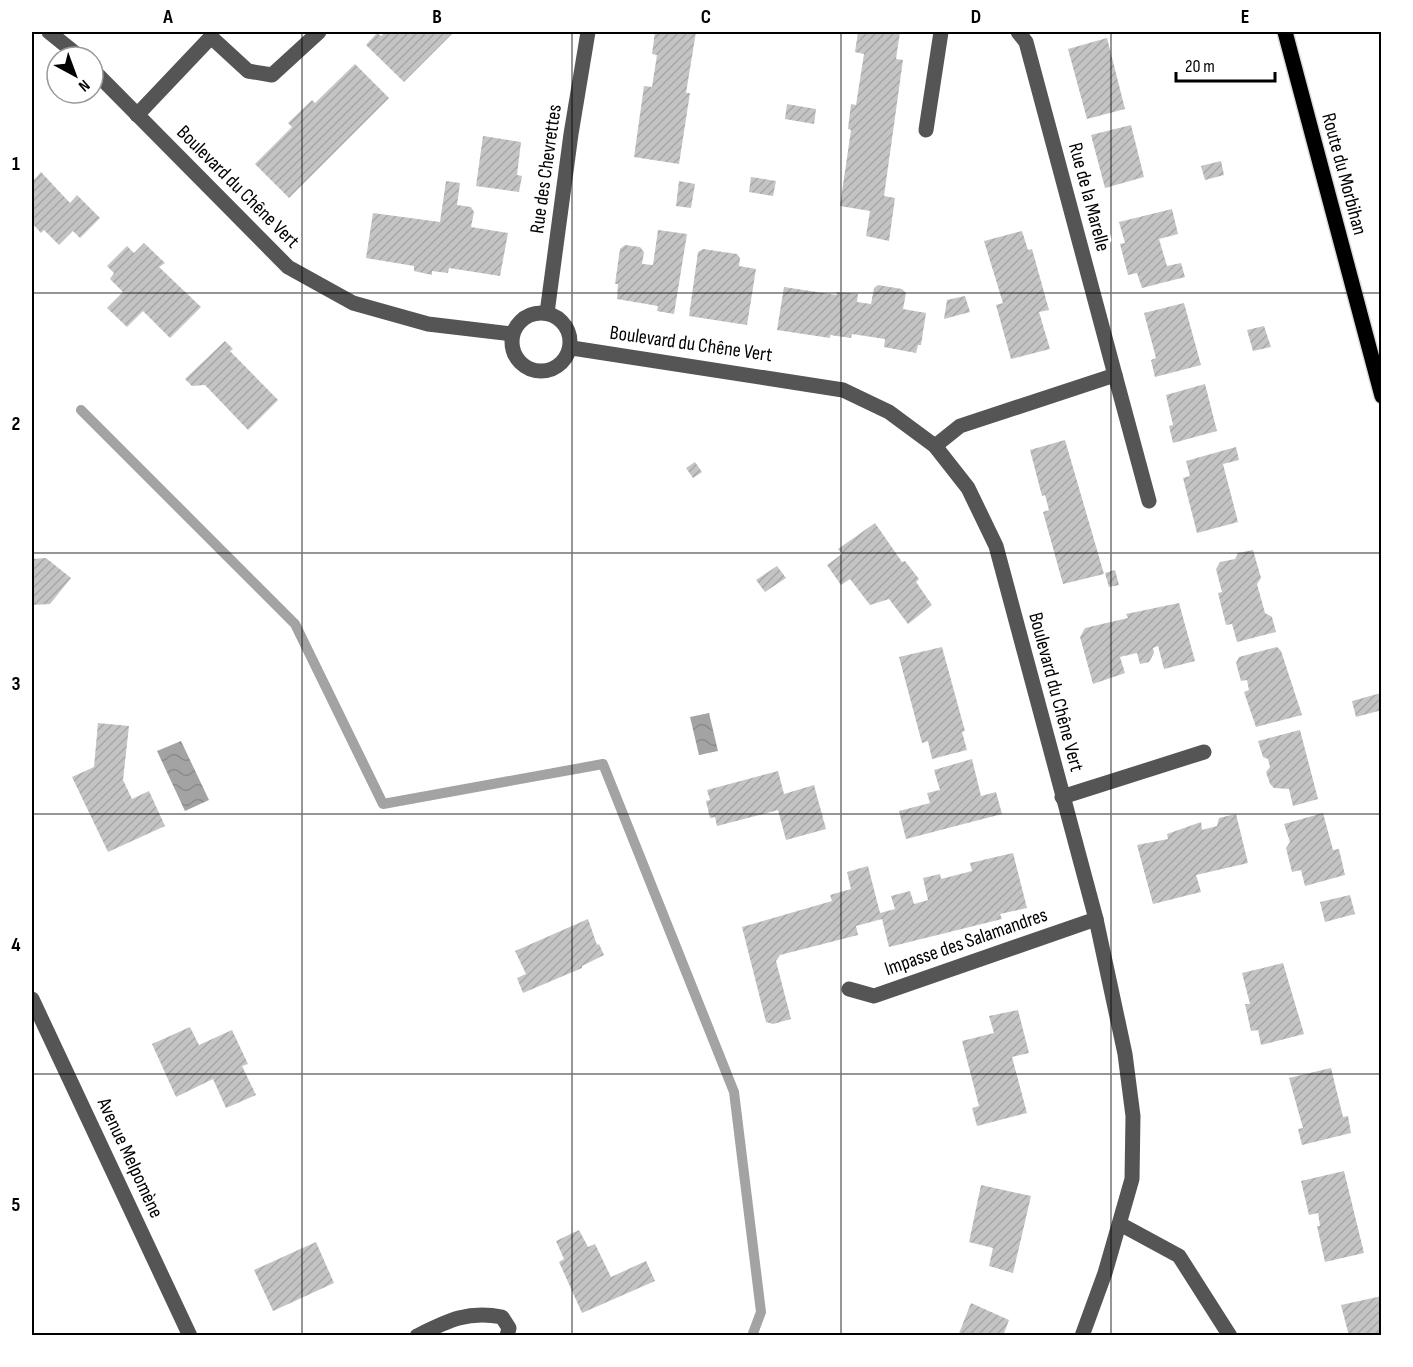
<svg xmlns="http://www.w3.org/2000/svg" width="1413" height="1367" viewBox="0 0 1413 1367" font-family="'Sofia Sans Condensed',sans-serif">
<defs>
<pattern id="water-waves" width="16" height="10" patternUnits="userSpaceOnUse" patternTransform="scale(1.5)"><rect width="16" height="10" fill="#a3a3a3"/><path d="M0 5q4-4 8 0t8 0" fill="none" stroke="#8b8b8b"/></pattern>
<pattern id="building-hatch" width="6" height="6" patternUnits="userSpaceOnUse" patternTransform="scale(1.5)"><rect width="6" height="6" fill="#c4c4c4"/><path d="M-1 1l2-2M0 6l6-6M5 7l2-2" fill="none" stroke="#a7a7a7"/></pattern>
</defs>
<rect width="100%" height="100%" fill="#fff"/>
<g fill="url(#water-waves)">
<polygon points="709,713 718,751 699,755 690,717"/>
<polygon points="181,741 209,800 185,811 157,751"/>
</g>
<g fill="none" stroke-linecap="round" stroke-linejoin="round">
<polyline stroke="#a3a3a3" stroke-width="10" points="81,410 295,624 383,804 603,764 734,1092 761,1312 752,1336"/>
</g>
<g fill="url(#building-hatch)">
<polygon points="386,32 454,32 404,82 366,45 377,33 381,36"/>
<polygon points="655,32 696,32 686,93 690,93 679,164 634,157 644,86 652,87 657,55 652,54"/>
<polygon points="858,32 900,32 896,59 903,60 884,196 895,198 889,241 866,236 870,211 840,206 851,130 848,129 851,104 856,105 864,54 855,52"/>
<polygon points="1107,38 1125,109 1087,119 1068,49"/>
<polygon points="355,64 389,98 289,198 255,164 292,127 288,123 312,100 315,103"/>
<polygon points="787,104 816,109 814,124 785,119"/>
<polygon points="1131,125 1144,177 1105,188 1091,135"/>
<polygon points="483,136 521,142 517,175 522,176 519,192 476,186"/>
<polygon points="1221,161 1224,175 1205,180 1201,166"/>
<polygon points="41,172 70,203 77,195 100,218 80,238 73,231 59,245 44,230 41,233 32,223 32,182"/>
<polygon points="751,177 776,181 773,196 749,192"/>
<polygon points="446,181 460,183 457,205 471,207 474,212 471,227 508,233 500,276 449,268 448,273 432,271 432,275 414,271 414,266 366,258 373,213 440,222"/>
<polygon points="679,181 695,184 691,208 676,206"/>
<polygon points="1172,209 1178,234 1159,239 1167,266 1181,263 1185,277 1142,288 1137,273 1128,275 1120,244 1125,243 1119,222"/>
<polygon points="658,230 687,234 674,314 657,311 658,306 617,299 618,284 615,284 620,249 625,245 640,247 644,252 642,264 653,265"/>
<polygon points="1022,231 1028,250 1032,249 1049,310 1039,312 1050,349 1011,359 996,305 1003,303 984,241"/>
<polygon points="144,243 165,263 159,267 201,307 170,338 143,311 127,327 107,308 123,292 110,279 114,273 107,266 127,246 134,253"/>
<polygon points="703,249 737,254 740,258 739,266 756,269 747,325 689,316 698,252"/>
<polygon points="878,285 902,289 906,293 903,309 926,313 921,345 918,345 916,353 884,347 885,339 852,334 851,338 830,335 830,338 777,330 784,287 836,295 837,292 858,294 857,302 871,304 874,288"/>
<polygon points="965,296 970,312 944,319 947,300"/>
<polygon points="1184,303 1201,365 1155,377 1151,360 1156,358 1144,313"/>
<polygon points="1264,326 1271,347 1253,351 1247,330"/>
<polygon points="225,341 233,349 230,351 278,400 248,430 205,385 192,386 185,379"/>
<polygon points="1205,384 1217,431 1173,443 1169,426 1173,425 1166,395"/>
<polygon points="1065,440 1104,574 1063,584 1043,512 1049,510 1045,495 1042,496 1030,450"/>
<polygon points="1236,447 1239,460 1223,464 1238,522 1197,533 1183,478 1190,476 1186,461"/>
<polygon points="695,462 702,472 693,478 686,468"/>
<polygon points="875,523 902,562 905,561 919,579 916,582 932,605 908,624 889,599 870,605 850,579 841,585 827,565 842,554 838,549"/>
<polygon points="1253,550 1261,578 1257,584 1265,613 1272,617 1276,632 1237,642 1232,624 1226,625 1218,593 1222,592 1216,569 1220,562 1235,559 1238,553"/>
<polygon points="46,558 71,578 50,604 32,605 32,559"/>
<polygon points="777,566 786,578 765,592 756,580"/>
<polygon points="1115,570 1119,585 1109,587 1105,573"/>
<polygon points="1179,603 1195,661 1164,669 1158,646 1153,648 1154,653 1149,662 1140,664 1137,653 1120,657 1125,673 1093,684 1080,637 1085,628 1128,618 1126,614"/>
<polygon points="942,647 965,731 962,732 967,750 932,759 928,741 922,743 899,657"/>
<polygon points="1277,647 1281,651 1302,715 1256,727 1244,692 1249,690 1247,680 1241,681 1236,663 1239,657"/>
<polygon points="1381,693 1382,710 1356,717 1352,701"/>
<polygon points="98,723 129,726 123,780 132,799 149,791 165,826 108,852 72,777 94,767"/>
<polygon points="1300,730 1318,799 1293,806 1289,789 1274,788 1270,784 1266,772 1270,767 1268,759 1263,757 1258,741"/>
<polygon points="972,759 981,796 996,792 1002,814 906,839 899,811 930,803 927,793 940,790 934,770"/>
<polygon points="778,771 784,794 814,785 826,829 786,840 778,810 717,826 715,817 710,818 706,801 710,800 707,790"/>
<polygon points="1323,813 1333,850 1339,849 1345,875 1305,886 1301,870 1292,872 1286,848 1290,842 1284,824"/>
<polygon points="1236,814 1248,863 1196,875 1201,892 1153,904 1137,845 1168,839 1167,834 1201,822 1202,830 1217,826 1219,818"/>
<polygon points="1013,853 1027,908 1000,914 1002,919 889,947 882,919 856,926 858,935 780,955 776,961 791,1019 773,1024 766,1022 742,927 832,901 830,895 851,889 847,872 868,866 880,913 895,909 891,896 910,891 914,904 928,900 923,878 940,874 941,879 972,871 970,863"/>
<polygon points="1350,895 1355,914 1325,922 1320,902"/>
<polygon points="588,919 597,945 599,944 604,955 582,966 582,968 523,993 517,978 526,974 515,951"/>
<polygon points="1283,963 1304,1034 1261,1045 1258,1030 1251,1031 1245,1004 1250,1004 1242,973"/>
<polygon points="1018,1010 1029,1053 1012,1057 1027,1113 977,1126 972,1108 979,1106 962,1041 994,1033 989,1016"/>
<polygon points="190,1027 199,1045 232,1030 248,1064 242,1066 256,1095 226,1108 213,1079 176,1097 152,1044"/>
<polygon points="1331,1068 1343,1117 1348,1116 1351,1133 1302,1145 1298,1129 1303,1128 1289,1078"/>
<polygon points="1344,1171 1364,1253 1325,1262 1317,1226 1320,1226 1318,1213 1309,1215 1301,1181"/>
<polygon points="981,1185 1031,1196 1013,1273 989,1266 993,1248 969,1242"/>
<polygon points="579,1230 588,1247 595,1244 611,1277 646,1261 655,1281 582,1313 559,1262 564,1259 556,1241"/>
<polygon points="316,1242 334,1283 273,1311 254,1270"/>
<polygon points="1382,1296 1382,1336 1349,1336 1341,1305"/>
<polygon points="971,1303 1009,1320 1003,1336 958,1336"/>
</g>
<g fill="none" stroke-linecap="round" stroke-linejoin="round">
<defs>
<polyline id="major" points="1285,32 1382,396"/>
</defs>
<use href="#major" stroke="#dbdbdb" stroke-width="18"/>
<g stroke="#555" stroke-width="15">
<polyline points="49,32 80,57"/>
<polyline points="93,70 288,267 353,303 428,324 512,334"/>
<polyline points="137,115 211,37 248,71 272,75 319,32"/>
<polyline points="926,130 941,32"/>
<polyline points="547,313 571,134 588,32"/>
<circle cx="541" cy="342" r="29"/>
<polyline points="572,348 843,390 889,412 935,446 968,488 996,546 1096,919 1125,1054 1133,1116 1132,1179 1105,1273 1082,1336"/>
<polyline points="1115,375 1149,501"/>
<polyline points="935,446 960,426 1115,375 1026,42 1018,32"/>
<polyline points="1062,797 1204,752"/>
<polyline points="849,989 874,996 1096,919"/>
<polyline points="32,999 190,1336"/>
<polyline points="1120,1224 1179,1256 1230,1336"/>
<path d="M 417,1336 C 447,1321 468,1310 502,1317 L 509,1328 L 507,1336"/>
</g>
<use href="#major" stroke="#000" stroke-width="15"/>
</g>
<path fill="none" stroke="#000" stroke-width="1.5" stroke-opacity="0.55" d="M 302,32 L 302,1336M 572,32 L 572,1336M 841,32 L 841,1336M 1111,32 L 1111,1336M 32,293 L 1382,293M 32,553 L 1382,553M 32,814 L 1382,814M 32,1074 L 1382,1074"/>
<g text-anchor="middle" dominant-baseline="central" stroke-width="6" stroke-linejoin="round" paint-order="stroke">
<g font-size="20" fill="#000" stroke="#fff">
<text transform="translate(546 169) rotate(-82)">Rue des Chevrettes</text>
<text transform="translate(1344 174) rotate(75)">Route du Morbihan</text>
<text transform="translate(238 187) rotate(45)">Boulevard du Chêne Vert</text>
<text transform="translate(1089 197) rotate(75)">Rue de la Marelle</text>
<text transform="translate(691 344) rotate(8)">Boulevard du Chêne Vert</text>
<text transform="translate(1056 692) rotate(75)">Boulevard du Chêne Vert</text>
<text transform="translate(966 942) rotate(-19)">Impasse des Salamandres</text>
<text transform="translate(130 1158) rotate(65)">Avenue Melpomène</text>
</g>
</g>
<rect width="1413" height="1367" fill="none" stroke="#ffffff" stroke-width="66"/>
<g transform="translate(75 75) rotate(139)"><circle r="28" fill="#ffffff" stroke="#999999" stroke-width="1.5"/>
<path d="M0-4.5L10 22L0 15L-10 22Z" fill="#000000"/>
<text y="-9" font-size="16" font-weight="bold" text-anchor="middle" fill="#000000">N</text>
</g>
<path d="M1176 72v9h99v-9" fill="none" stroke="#000000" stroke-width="3"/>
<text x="1185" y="72" font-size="18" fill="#000000" stroke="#ffffff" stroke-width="4.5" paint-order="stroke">20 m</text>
<rect x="33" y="33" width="1347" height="1301" fill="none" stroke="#000" stroke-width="2"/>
<g font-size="20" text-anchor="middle" font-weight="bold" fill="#000">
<text x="168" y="23">A</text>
<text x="437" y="23">B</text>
<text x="706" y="23">C</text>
<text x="976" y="23">D</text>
<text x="1245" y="23">E</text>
<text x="16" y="170">1</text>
<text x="16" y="430">2</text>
<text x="16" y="690">3</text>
<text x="16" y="951">4</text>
<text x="16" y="1211">5</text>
</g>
</svg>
